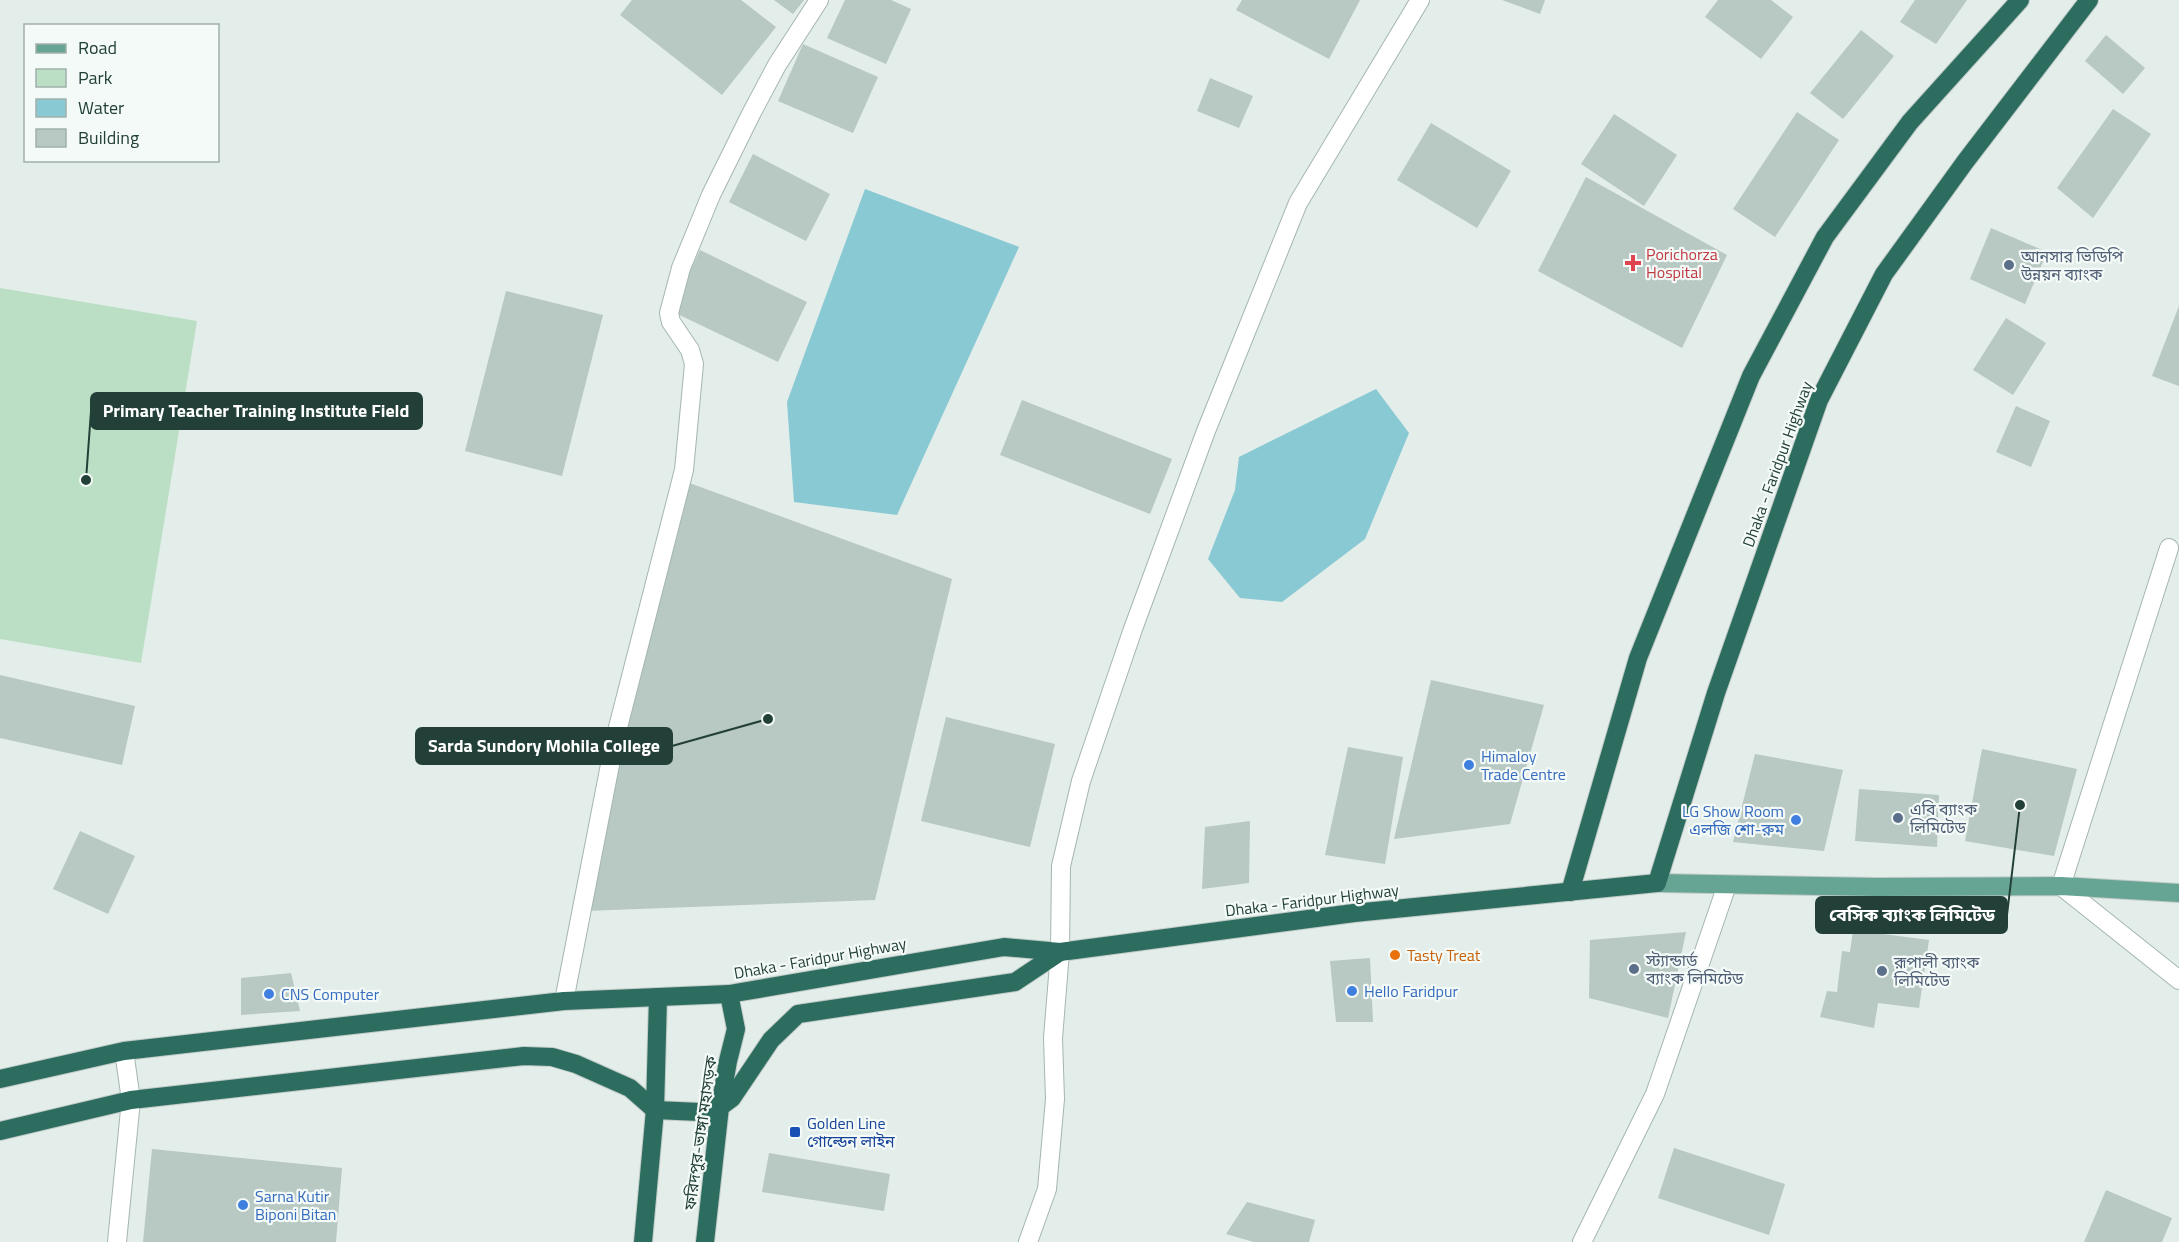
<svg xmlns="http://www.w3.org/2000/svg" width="2179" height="1242" viewBox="0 0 2179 1242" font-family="'Titillium Web','Noto Sans Bengali',sans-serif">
<rect width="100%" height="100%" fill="#e3ede9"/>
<polygon fill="#bbdfc5" points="0,288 197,321 141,663 0,639"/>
<g fill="#89c9d4">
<polygon points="865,189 1019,247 897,515 794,502 787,402"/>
<polygon points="1376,389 1409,433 1365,539 1282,602 1240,598 1208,559 1235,490 1239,457"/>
</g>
<g fill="#b8c8c2">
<polygon points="632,0 741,0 776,27 722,95 620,15"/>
<polygon points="774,0 804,0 793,14"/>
<polygon points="845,0 891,0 911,9 886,64 827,38"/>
<polygon points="1242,0 1360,0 1329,59 1236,10"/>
<polygon points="1502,0 1545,0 1540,14"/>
<polygon points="1718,0 1771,0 1793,17 1761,59 1705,17"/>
<polygon points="1915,0 1967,0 1936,44 1900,22"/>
<polygon points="1861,30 1894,56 1843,119 1810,93"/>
<polygon points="2106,35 2145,68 2123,94 2085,61"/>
<polygon points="803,44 878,77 853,133 778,101"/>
<polygon points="1210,78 1253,96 1239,128 1197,111"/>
<polygon points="2113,109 2151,134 2093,218 2057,188"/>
<polygon points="1797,112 1839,140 1775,237 1733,209"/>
<polygon points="1614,114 1677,155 1644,206 1581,164"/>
<polygon points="1431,123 1511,171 1477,228 1397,180"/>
<polygon points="753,154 830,194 806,241 729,202"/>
<polygon points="1586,177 1727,255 1682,348 1538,271"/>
<polygon points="1991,228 2047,252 2025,304 1970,279"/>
<polygon points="700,250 807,302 778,362 671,311"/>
<polygon points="506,291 603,315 562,476 465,451"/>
<polygon points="2179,306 2179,386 2152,376"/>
<polygon points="2006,318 2046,343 2013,395 1973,370"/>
<polygon points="1022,400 1172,459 1150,514 1000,455"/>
<polygon points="2016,406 2050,421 2031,467 1996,452"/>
<polygon points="684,481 952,579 875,900 585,911"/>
<polygon points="0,675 135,706 122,765 0,738"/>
<polygon points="1431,680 1544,705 1510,824 1394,839"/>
<polygon points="946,717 1055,744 1030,847 921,821"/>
<polygon points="1348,747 1403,757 1385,864 1325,855"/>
<polygon points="1982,749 2077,769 2054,856 1965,841"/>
<polygon points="1755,754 1843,770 1824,851 1733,842"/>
<polygon points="1859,789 1939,795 1937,847 1855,841"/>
<polygon points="1250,821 1249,883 1202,889 1205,827"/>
<polygon points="80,831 135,856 108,914 53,889"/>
<polygon points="1853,930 1929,940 1919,1008 1878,1003 1874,1028 1820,1017 1827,991 1837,992 1842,951 1850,952"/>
<polygon points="1686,932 1668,1018 1589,998 1590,940"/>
<polygon points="1370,958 1373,1022 1336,1022 1330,961"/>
<polygon points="291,973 300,1011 241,1015 241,978"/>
<polygon points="1674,1148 1785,1184 1769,1235 1658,1198"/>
<polygon points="152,1149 342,1168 336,1242 143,1242"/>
<polygon points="769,1153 890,1174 884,1211 762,1192"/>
<polygon points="2106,1190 2172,1218 2162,1242 2084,1242"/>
<polygon points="1247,1202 1315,1220 1309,1242 1254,1242 1226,1234"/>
</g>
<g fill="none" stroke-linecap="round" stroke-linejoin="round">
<defs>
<g id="minor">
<polyline points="2169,548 2061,886 2179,980"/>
<polyline points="564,1001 615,739 684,470 694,364 690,350 671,322 669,313 681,268 711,195 751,114 777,65 819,0"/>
<polyline points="117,1242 131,1100 124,1051"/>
<polyline points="1028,1242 1047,1189 1055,1099 1053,1038 1060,952 1061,866 1081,781 1133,629 1206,431 1298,203 1420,0"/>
<polyline points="1582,1242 1655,1094 1727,885"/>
</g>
<polyline id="major" points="1657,883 1876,887 2061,886 2179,893"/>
<g id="highway">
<polyline points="1570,892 1638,658 1751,376 1825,237 1910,122 2020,0"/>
<polyline points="0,1079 124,1051 564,1001 729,994 1004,947 1060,952 1354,913 1657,883 1716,693 1819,400 1884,274 1965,162 2089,0"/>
<polyline points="0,1131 131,1100 524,1056 552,1057 576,1064 630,1088 655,1110 700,1112 720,1107 732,1098 771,1040 798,1014 1015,982 1060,952"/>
<polyline points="643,1242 655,1110 658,997"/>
<polyline points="705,1242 720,1107 728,1061 736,1029 729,994"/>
</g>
</defs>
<use href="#minor" stroke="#a5b6b0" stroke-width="20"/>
<use href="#major" stroke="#c1cac7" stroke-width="20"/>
<use href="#highway" stroke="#c1cac7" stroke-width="20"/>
<use href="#minor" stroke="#fff" stroke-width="18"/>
<use href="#major" stroke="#66a594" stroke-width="18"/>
<use href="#highway" stroke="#2c6d60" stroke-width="18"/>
</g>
<path fill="#e0444e" stroke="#f4faf7" stroke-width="2" d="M1630 254h6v6h6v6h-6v6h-6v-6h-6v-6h6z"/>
<g fill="#5c6f8a" stroke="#f4faf7" stroke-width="2">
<circle cx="2009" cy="265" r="6"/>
<circle cx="1898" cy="818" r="6"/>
<circle cx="1634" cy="969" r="6"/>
<circle cx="1882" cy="971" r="6"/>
</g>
<g fill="#3f7fe0" stroke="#f4faf7" stroke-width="2">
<circle cx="1469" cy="765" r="6"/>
<circle cx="1796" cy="820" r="6"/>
<circle cx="1352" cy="991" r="6"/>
<circle cx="269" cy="994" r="6"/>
<circle cx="243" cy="1205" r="6"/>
</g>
<circle fill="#e8710a" stroke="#f4faf7" stroke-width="2" cx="1395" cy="955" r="6"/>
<rect fill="#1a4fb4" stroke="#f4faf7" stroke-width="2" x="789" y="1126" width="12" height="12" rx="3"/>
<g text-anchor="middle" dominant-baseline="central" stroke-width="4.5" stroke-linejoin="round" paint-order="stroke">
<g font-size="16" fill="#be3a42" stroke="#f4faf7" text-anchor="start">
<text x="1646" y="254">Porichorza<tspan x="1646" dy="18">Hospital</tspan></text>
</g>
<g font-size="16" fill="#4e5e75" stroke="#f4faf7" text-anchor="start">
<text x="2021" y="256">আনসার ভিডিপি<tspan x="2021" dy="18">উন্নয়ন ব্যাংক</tspan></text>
<text x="1910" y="809">এবি ব্যাংক<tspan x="1910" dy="18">লিমিটেড</tspan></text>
<text x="1646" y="960">স্ট্যান্ডার্ড<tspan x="1646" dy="18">ব্যাংক লিমিটেড</tspan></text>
<text x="1894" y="962">রূপালী ব্যাংক<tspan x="1894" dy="18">লিমিটেড</tspan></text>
</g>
<g font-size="16" fill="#224038" stroke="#f4faf7">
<text transform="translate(1777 464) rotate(-70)">Dhaka - Faridpur Highway</text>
<text transform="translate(1312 900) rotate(-7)">Dhaka - Faridpur Highway</text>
<text transform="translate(820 958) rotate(-10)">Dhaka - Faridpur Highway</text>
<text transform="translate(700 1133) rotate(-82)">ফরিদপুর-ভাঙ্গা মহাসড়ক</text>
</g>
<g font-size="16" fill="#366cbe" stroke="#f4faf7" text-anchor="start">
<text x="1481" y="756">Himaloy<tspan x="1481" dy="18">Trade Centre</tspan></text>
<text x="1784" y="811" text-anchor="end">LG Show Room<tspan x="1784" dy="18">এলজি শো-রুম</tspan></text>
<text x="1364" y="991">Hello Faridpur</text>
<text x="281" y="994">CNS Computer</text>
<text x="255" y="1196">Sarna Kutir<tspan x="255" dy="18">Biponi Bitan</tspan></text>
</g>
<g font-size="16" fill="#c56008" stroke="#f4faf7" text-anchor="start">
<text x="1407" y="955">Tasty Treat</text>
</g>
<g font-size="16" fill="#164399" stroke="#f4faf7" text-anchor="start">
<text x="807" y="1123">Golden Line<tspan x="807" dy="18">গোল্ডেন লাইন</tspan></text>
</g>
</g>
<path fill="none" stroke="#224038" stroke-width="2" d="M86 480L91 411M768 719L672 746M2020 805L2007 915"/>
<g fill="#224038" stroke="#f4faf7" stroke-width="2">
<circle cx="86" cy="480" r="6"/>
<circle cx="768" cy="719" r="6"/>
<circle cx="2020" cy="805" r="6"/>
</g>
<g fill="#224038" stroke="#224038" stroke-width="2">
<rect x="91" y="393" width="331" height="36" rx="6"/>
<rect x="416" y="728" width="256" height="36" rx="6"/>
<rect x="1816" y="897" width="191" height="36" rx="6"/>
</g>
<g font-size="18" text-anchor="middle" font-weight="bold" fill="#fff">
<text x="256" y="417">Primary Teacher Training Institute Field</text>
<text x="544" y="752">Sarda Sundory Mohila College</text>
<text x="1912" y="921">বেসিক ব্যাংক লিমিটেড</text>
</g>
<rect x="24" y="24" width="195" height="138" fill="#f4faf7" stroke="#a0b0ab" stroke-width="1.5"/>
<rect x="36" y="44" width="30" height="9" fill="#66a594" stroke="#a0b0ab" stroke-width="1.5"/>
<text x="78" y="54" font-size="18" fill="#224038">Road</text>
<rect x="36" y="69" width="30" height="18" fill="#bbdfc5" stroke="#a0b0ab" stroke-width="1.5"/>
<text x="78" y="84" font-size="18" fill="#224038">Park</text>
<rect x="36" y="99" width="30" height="18" fill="#89c9d4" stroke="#a0b0ab" stroke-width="1.5"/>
<text x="78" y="114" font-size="18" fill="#224038">Water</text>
<rect x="36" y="129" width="30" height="18" fill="#b8c8c2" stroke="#a0b0ab" stroke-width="1.5"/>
<text x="78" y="144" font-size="18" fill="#224038">Building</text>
</svg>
